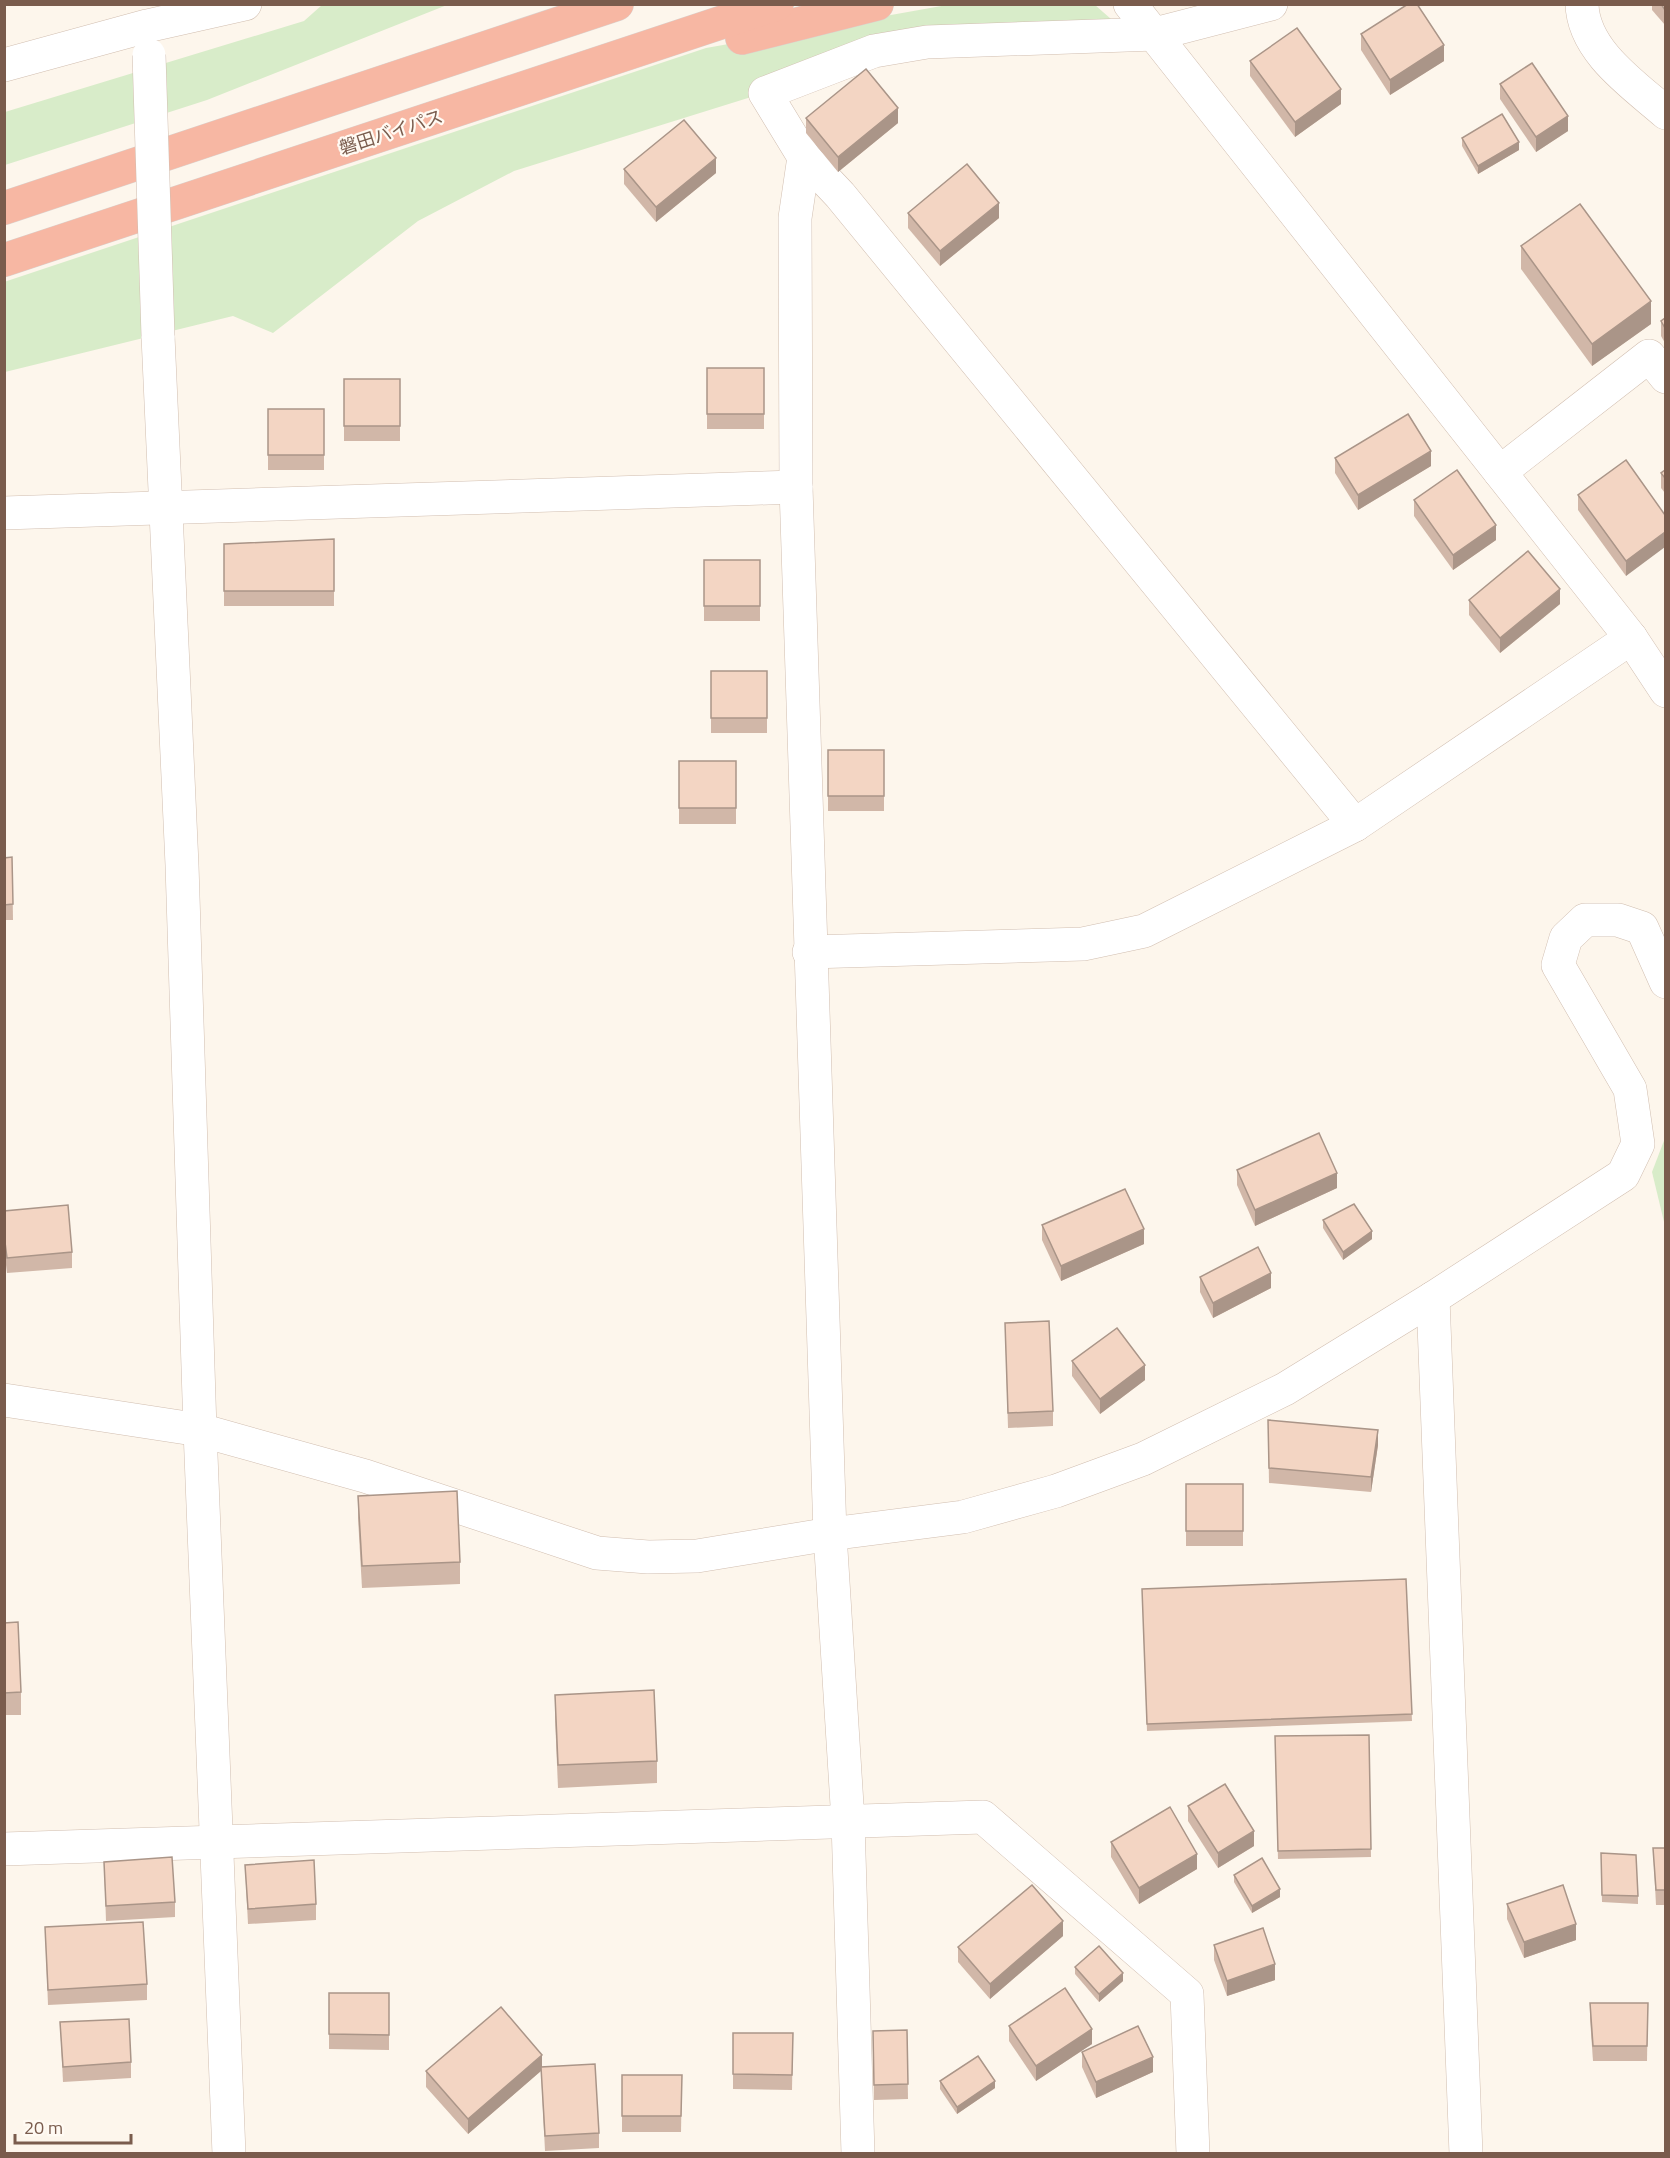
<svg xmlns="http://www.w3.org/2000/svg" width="1670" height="2158" viewBox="0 0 1670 2158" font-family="'Titillium Web','Noto Sans JP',sans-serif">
<rect width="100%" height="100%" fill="#fdf6ec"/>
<g fill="#d8ecc9">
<polygon points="322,5 447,5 207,100 5,165 5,112 304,21"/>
<polygon points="947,5 1095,5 1111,19 786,86 514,171 418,221 273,333 233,316 5,372 4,282 706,48"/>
<polygon points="1665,1138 1665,1226 1652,1172"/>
</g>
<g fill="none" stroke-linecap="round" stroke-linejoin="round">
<defs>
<g id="minor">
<polyline points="1130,4 1631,638 1666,691"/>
<polyline points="1271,4 1155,34 927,42 874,51 765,93 804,157 840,195 1355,825"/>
<path d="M 1582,4 C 1583,51 1634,85 1666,113"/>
<polyline points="4,65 147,26 245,4"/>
<polyline points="804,157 795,218 796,487 830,1534 848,1821 858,2154"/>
<polyline points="158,336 182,865 200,1430 229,2154"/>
<polyline points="1500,472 1649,356 1666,377"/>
<polyline points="4,513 796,487"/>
<polyline points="809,952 1083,944 1144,931 1355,825 1631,638"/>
<polyline points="1433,1298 1466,2154"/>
<polyline points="4,1400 200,1430 365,1476 597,1553 648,1557 697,1556 830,1534 963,1517 1056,1491 1143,1459 1285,1389 1433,1298 1623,1175 1638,1144 1630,1089 1558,965 1566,938 1585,920 1618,920 1642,928 1666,982"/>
<polyline points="4,1849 983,1817 1187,1994 1193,2154"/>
</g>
<g id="highway">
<polyline points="742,38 877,4"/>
<polyline points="4,208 617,4"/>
<polyline points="4,260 777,4"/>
</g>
</defs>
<use href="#minor" stroke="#d1beb0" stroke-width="34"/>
<use href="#highway" stroke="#dad1cd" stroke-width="34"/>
<use href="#minor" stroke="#fff" stroke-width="33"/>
<use href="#highway" stroke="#f7b7a3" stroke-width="33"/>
<defs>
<polyline id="minor-bridge" points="149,55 158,336"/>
</defs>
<use href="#minor-bridge" stroke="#d1beb0" stroke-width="34" stroke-linecap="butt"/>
<use href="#minor-bridge" stroke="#fff" stroke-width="33"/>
</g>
<g fill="#d1b7a8">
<polygon points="1652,4 1665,4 1665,25 1652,10"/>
<polygon points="1361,34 1444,61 1390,95 1361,50"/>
<polygon points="1250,61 1341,104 1295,137 1250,76"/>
<polygon points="1500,84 1568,131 1536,152 1500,99"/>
<polygon points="806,118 898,123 838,172 806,133"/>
<polygon points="1462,138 1519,150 1478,174 1462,146"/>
<polygon points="624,169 716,173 656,222 624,184"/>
<polygon points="908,213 999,218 940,266 908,228"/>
<polygon points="1521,246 1651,324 1592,366 1521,269"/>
<polygon points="1665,318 1665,343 1661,336 1661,321"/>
<rect x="707" y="368" width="57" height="61"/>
<rect x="344" y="379" width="56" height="62"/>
<rect x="268" y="409" width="56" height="61"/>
<polygon points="1335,458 1431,466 1358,510 1335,473"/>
<polygon points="1665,470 1665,493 1661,488 1661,473"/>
<polygon points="1578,495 1665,515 1626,576 1578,510"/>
<polygon points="1414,500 1496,540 1453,570 1414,516"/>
<polygon points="334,539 334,606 224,606 224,544"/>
<rect x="704" y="560" width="56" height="61"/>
<polygon points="1469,600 1560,604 1500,653 1469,615"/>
<rect x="711" y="671" width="56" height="62"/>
<rect x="828" y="750" width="56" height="61"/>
<rect x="679" y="761" width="57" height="63"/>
<polygon points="12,857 13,920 4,920 4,858"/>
<polygon points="1237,1170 1337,1188 1255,1226 1237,1185"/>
<polygon points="4,1211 72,1252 72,1268 7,1273 4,1249"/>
<polygon points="1323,1220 1372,1239 1343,1260 1323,1228"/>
<polygon points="1042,1225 1144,1244 1061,1281 1042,1240"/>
<polygon points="1200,1277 1271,1288 1213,1318 1200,1292"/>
<polygon points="1005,1323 1053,1411 1053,1426 1008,1428"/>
<polygon points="1072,1361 1145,1380 1100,1414 1072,1376"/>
<polygon points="1268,1420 1378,1445 1371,1492 1269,1483"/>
<rect x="1186" y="1484" width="57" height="62"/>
<polygon points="358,1496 460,1562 460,1584 362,1588 358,1518"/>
<polygon points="1406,1579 1412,1721 1147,1731 1142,1589"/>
<polygon points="4,1623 21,1692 21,1715 4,1715"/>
<polygon points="555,1695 657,1761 657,1783 558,1788 555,1717"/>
<polygon points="1369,1735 1371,1857 1278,1859 1275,1736"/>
<polygon points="1188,1806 1254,1846 1218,1868 1188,1821"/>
<polygon points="1111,1842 1197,1869 1139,1904 1111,1857"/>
<polygon points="1653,1848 1665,1848 1665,1905 1656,1905"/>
<polygon points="1601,1853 1638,1896 1638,1904 1602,1902"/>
<polygon points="104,1862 175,1902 175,1917 106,1921"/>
<polygon points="245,1865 316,1904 316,1920 248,1924"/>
<polygon points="1234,1875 1280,1897 1252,1913 1234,1882"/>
<polygon points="1507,1904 1576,1940 1524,1958 1507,1919"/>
<polygon points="45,1927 147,1984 147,2000 48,2005"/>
<polygon points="1063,1936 990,1999 958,1962 958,1947"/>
<polygon points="1214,1945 1275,1980 1227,1996 1214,1960"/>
<polygon points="1075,1967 1123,1981 1099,2002 1075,1974"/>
<polygon points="329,1993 389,1993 389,2050 329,2049"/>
<polygon points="1590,2003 1648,2003 1647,2061 1593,2061 1590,2018"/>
<polygon points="60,2022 131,2062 131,2078 63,2082"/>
<polygon points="1009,2026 1092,2044 1036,2081 1009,2041"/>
<polygon points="907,2030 908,2099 874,2100 873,2031"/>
<polygon points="733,2033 793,2033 792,2090 733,2089"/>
<polygon points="1082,2052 1153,2072 1096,2098 1082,2067"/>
<polygon points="542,2067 599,2133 599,2148 545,2151 541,2071 468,2134 426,2087 426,2071"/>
<polygon points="622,2075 682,2075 681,2132 622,2132"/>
<polygon points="940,2081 995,2088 957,2114 940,2089"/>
</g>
<g fill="#aa9588">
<polygon points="1444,45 1444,61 1390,95 1390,80"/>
<polygon points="1341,89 1341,104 1295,137 1295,122"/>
<polygon points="898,108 898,123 838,172 838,157"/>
<polygon points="1568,116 1568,131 1536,152 1536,137"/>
<polygon points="1519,142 1519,150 1478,174 1478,166"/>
<polygon points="716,158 716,173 656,222 656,207"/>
<polygon points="999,203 999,218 940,266 940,251"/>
<polygon points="1651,301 1651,324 1592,366 1592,344"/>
<polygon points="1431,451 1431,466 1358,510 1358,495"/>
<polygon points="1496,525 1496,540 1453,570 1453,555"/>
<polygon points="1665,532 1665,547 1626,576 1626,561"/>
<polygon points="1560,589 1560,604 1500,653 1500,638"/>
<polygon points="1337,1173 1337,1188 1255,1226 1255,1210"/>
<polygon points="1144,1229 1144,1244 1061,1281 1061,1266"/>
<polygon points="1372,1231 1372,1239 1343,1260 1343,1252"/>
<polygon points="1271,1273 1271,1288 1213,1318 1213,1303"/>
<polygon points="1145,1365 1145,1380 1100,1414 1100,1399"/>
<polygon points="1378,1430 1378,1445 1371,1492 1371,1477"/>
<polygon points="1254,1831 1254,1846 1218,1868 1218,1853"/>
<polygon points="1197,1854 1197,1869 1139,1904 1139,1888"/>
<polygon points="1280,1889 1280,1897 1252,1913 1252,1906"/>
<polygon points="1063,1921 1063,1936 990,1999 990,1984"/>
<polygon points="1576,1924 1576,1940 1524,1958 1524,1942"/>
<polygon points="1275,1964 1275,1980 1227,1996 1227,1981"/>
<polygon points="1123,1973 1123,1981 1099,2002 1099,1994"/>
<polygon points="1092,2029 1092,2044 1036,2081 1036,2066"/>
<polygon points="542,2055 542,2070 468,2134 468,2119"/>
<polygon points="1153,2057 1153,2072 1096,2098 1096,2082"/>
<polygon points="995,2081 995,2088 957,2114 957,2107"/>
</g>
<g fill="#f3d5c3" stroke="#aa9588" stroke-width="1.5">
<polygon points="1408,4 1417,4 1444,45 1390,80 1361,34"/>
<polygon points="1661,4 1665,4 1665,10"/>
<polygon points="1297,28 1341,89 1295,122 1250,61"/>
<polygon points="1532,63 1568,116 1536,137 1500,84"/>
<polygon points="866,69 898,108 838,157 806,118"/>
<polygon points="1502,114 1519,142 1478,166 1462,138"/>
<polygon points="684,120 716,158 656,207 624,169"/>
<polygon points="967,164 999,203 940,251 908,213"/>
<polygon points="1580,204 1651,301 1592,344 1521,246"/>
<polygon points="1665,318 1665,328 1661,321"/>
<rect x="707" y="368" width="57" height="46"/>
<rect x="344" y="379" width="56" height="47"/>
<rect x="268" y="409" width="56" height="46"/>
<polygon points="1408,414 1431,451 1358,495 1335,458"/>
<polygon points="1626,460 1665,515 1665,532 1626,561 1578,495"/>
<polygon points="1457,470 1496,525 1453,555 1414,500"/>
<polygon points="1665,470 1665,478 1661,473"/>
<polygon points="334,539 334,591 224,591 224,544"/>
<polygon points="1528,551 1560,589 1500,638 1469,600"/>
<rect x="704" y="560" width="56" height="46"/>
<rect x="711" y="671" width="56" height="47"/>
<rect x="828" y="750" width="56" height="46"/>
<rect x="679" y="761" width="57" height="47"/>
<polygon points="12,857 13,904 4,905 4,858"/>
<polygon points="1319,1133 1337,1173 1255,1210 1237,1170"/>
<polygon points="1125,1189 1144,1229 1061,1266 1042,1225"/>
<polygon points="1354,1204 1372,1231 1343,1252 1323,1220"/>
<polygon points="68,1205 72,1252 7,1258 4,1234 4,1211"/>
<polygon points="1258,1247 1271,1273 1213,1303 1200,1277"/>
<polygon points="1049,1321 1053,1411 1008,1413 1005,1323"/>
<polygon points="1117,1328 1145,1365 1100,1399 1072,1361"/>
<polygon points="1268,1420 1378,1430 1371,1477 1269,1468"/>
<rect x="1186" y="1484" width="57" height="47"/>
<polygon points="457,1491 460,1562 362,1566 358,1496"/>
<polygon points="1406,1579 1412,1714 1147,1724 1142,1589"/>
<polygon points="18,1622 21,1692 4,1693 4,1623"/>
<polygon points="654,1690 657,1761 558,1765 555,1695"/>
<polygon points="1369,1735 1371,1849 1278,1851 1275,1736"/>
<polygon points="1225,1784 1254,1831 1218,1853 1188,1806"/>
<polygon points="1170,1807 1197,1854 1139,1888 1111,1842"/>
<polygon points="1653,1848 1665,1848 1665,1890 1656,1890"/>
<polygon points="1601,1853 1636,1855 1638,1896 1602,1895"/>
<polygon points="172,1857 175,1902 106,1906 104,1862"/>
<polygon points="1262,1858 1280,1889 1252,1906 1234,1875"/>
<polygon points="314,1860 316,1904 248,1909 245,1865"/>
<polygon points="1032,1885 1063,1921 990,1984 958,1947"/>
<polygon points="1563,1885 1576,1924 1524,1942 1507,1904"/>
<polygon points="143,1922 147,1984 48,1990 45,1927"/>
<polygon points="1263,1928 1275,1964 1227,1981 1214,1945"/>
<polygon points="1099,1946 1123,1973 1099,1994 1075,1967"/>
<polygon points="1065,1988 1092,2029 1036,2066 1009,2026"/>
<polygon points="329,1993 389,1993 389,2035 329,2034"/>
<polygon points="1590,2003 1648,2003 1647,2046 1593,2046"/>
<polygon points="501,2007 542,2055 468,2119 426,2071"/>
<polygon points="129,2019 131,2062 63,2067 60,2022"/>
<polygon points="1138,2026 1153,2057 1096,2082 1082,2052"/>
<polygon points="907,2030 908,2084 874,2085 873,2031"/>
<polygon points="733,2033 793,2033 792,2075 733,2074"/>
<polygon points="978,2056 995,2081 957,2107 940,2081"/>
<polygon points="595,2064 599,2133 545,2136 541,2067"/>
<polygon points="622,2075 682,2075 681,2116 622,2116"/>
</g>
<g text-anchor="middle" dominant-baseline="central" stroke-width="4.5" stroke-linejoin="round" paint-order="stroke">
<g font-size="18" fill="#7a5c4d" stroke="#fffaf3">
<text transform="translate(391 132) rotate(-18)">磐田バイパス</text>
</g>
</g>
<rect width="1670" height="2158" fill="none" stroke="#7a5c4d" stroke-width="12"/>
<path d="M15 2134v9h116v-9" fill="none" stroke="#7a5c4d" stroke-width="3"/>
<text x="24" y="2134" font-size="18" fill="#7a5c4d" stroke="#fffaf3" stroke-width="4.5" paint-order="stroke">20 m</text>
</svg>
